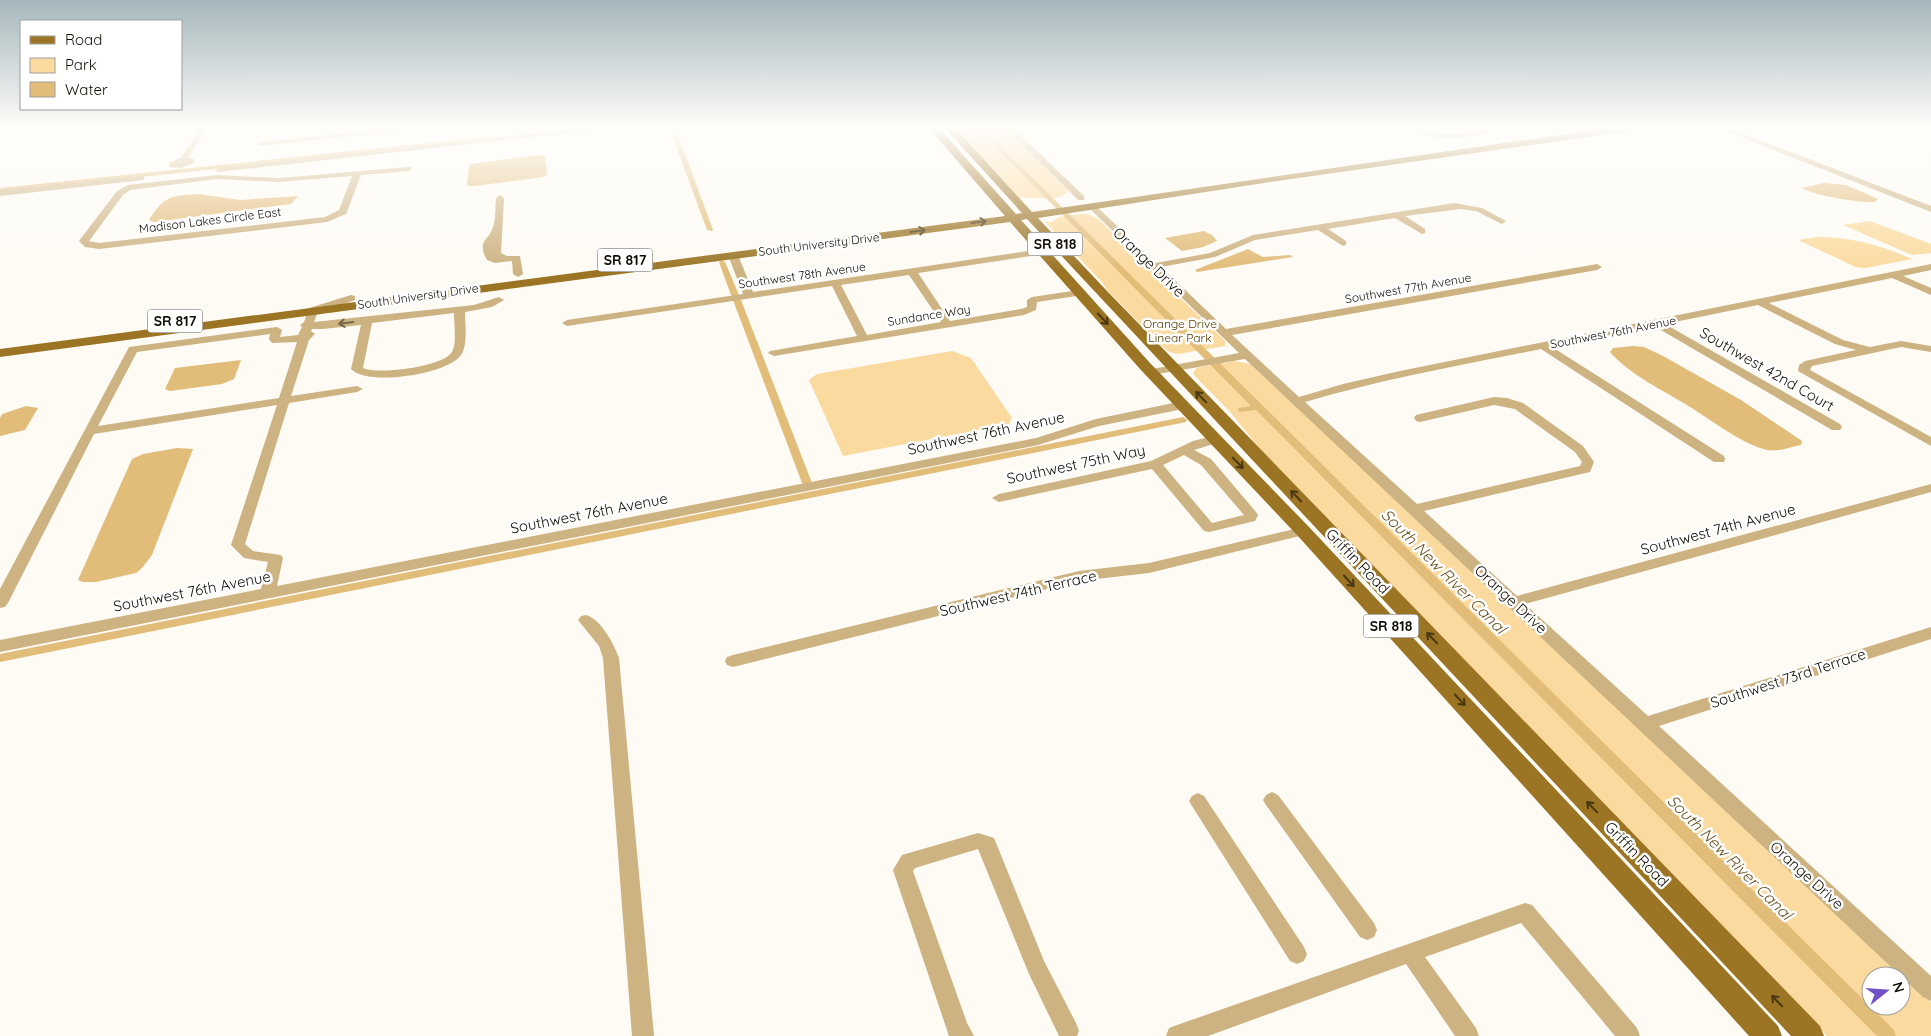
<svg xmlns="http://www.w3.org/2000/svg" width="1931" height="1036" viewBox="0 0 1931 1036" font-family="Quicksand,sans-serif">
<rect width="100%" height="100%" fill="#fefbf5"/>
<g fill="#fbda9f" fill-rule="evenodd">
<path d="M 954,127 L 1005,127 L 1066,189 L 1067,193 C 1054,202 1034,197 1019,198 Z"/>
<polygon points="1079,214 1088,214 1098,219 1225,341 1225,346 1178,354 1169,352 1162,346 1107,290 1102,282 1045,222 1052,222 1059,217"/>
<polygon points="1870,221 1931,244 1931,253 1912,255 1843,225"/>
<path d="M 1817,237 C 1851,237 1881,245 1912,259 L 1865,268 L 1856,267 L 1798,240 Z"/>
<polygon points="952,351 971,358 1012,418 1009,424 843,456 809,380 817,374"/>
<path d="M 1235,361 L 1250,364 L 1377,480 L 1931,1002 L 1931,1036 L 1827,1036 L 1260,449 L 1231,413 L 1193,374 L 1196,368 ZM 1871,976 L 1901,976 L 1901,1006 L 1871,1006 Z"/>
</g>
<g fill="#e2bc79">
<polygon points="539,155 545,156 547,175 544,177 475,186 468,186 467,184 469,166 471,164"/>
<path d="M 1824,183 L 1846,185 L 1878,199 L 1875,202 C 1860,203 1814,196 1802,188 Z"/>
<path d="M 199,194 L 240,200 L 298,196 L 291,204 L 154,222 L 149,220 C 165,195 170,196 199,194 Z"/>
<polygon points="1204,231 1212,235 1217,241 1203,247 1182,251 1165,238"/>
<polygon points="1248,249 1263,257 1290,255 1293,257 1197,272 1195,270"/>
<path d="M 1633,346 L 1644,347 L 1663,356 L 1741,400 L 1802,441 L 1801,445 C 1789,447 1780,452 1767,450 C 1744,445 1711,420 1690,407 C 1663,390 1631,376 1610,352 L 1613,348 Z"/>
<polygon points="241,360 234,379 222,384 170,391 165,389 175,368"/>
<polygon points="26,406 38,408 25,430 0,436 0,418 2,414"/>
<polygon points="177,448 193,449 152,555 142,568 136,573 96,582 83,582 78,580 132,459 143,454"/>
</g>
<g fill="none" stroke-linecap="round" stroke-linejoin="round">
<g fill="#e2bc79" fill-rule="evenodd">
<polygon points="669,127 675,127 713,230 712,231 707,230"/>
<polygon points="976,127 981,127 1894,1030 1896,1036 1877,1036 1256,410 1239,412 1238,410 1239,408 1251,406"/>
<polygon points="486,137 489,139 488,140 0,192 0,188"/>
<polygon points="722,260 725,262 739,295 738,297 732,297 731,295 719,262"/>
<polygon points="734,298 740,298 741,300 812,483 810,485 807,486 802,483 733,300"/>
<polygon points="1183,417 1187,420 1186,422 0,662 0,654"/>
</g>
<g fill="#cdb282" fill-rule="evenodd">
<polygon points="201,127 208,127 188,158 194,159 194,163 181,168 169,167 169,163 181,158"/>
<polygon points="404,127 434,127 261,146 257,144 261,142"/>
<polygon points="594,127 622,127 219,172 215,170 219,168"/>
<polygon points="1004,127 1012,127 1084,196 1084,200 1078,200"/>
<path d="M 1411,127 C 1422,127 1431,133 1442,134 C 1456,135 1469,132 1483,130 L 1481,127 L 1489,127 L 1491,130 C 1486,136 1479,135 1472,136 C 1451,139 1429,141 1411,127 Z"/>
<polygon points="1715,127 1726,127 1931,206 1931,212"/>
<path d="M 408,167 L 411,167 L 411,171 L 361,175 L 346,214 L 327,222 L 99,249 L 85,247 L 79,241 L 117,191 L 128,185 L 217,175 L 279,178 ZM 352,176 L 339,210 L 325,217 L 99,243 L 89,241 L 123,195 L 130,190 L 217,179 L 279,182 Z"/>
<polygon points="141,176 144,176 144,180 0,196 0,190"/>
<path d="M 500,195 L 504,198 L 501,253 L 507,256 L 520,256 L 523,274 L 518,277 L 513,274 L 512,261 L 495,263 L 487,260 C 476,240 489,241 493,227 C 496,219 495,207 496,198 Z"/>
<path d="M 1454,203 L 1482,208 L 1506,221 L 1502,224 L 1476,211 L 1461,209 L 1405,216 L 1425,229 L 1425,233 L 1422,234 L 1395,218 L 1328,229 L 1346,241 L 1346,245 L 1343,246 L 1318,230 L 1255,240 L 1215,257 L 1161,267 L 1226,329 L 1597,264 L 1602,267 L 1597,270 L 1232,335 L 1299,397 L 1343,384 L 1400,371 L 1931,264 L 1931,270 L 1903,276 L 1931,288 L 1931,295 L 1892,278 L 1769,303 L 1843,340 L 1870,347 L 1901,341 L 1931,346 L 1931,352 L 1901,347 L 1812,366 L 1810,370 L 1931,437 L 1931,446 L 1798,371 L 1799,365 L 1805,361 L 1856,350 L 1835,344 L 1758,305 L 1665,324 L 1840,424 L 1842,427 L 1840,430 L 1832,430 L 1654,326 L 1552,347 L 1724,456 L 1725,459 L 1724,462 L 1714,462 L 1541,349 C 1462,365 1382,379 1305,402 L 1417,504 L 1580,466 L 1582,462 L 1575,452 L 1515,409 L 1494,405 L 1420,422 L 1416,421 L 1414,418 L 1416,415 L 1494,397 L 1507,398 L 1523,403 L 1583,446 L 1594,462 L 1590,472 L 1424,511 L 1517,596 L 1931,484 L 1931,492 L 1525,604 L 1648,716 L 1931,627 L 1931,639 L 1659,726 L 1931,976 L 1931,1001 L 1923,997 L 1245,359 L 1152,375 L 1148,374 L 1146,372 L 1148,370 L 1152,369 L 1239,353 L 1088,207 L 1095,205 L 1156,263 L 1210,253 L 1253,235 Z"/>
<path d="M 1041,249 L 1044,250 L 1044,254 L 918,273 L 950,321 L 1021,309 L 1027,307 L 1027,300 L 1032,297 L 1079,290 L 1083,291 L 1083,295 L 1037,302 L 1036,310 L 1024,315 L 774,356 L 768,353 L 770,351 L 857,336 L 832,286 L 567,326 L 562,323 L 567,320 L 743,294 L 728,255 L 733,252 L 738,255 L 753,292 ZM 909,275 L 941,322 L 867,335 L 841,285 Z"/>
<path d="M 351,295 L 355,296 L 355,300 L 317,314 L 314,322 L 474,305 L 499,297 L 504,300 L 492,307 L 465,312 C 465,324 468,345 461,355 C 449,374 367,387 351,369 L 361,325 L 323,329 L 312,329 L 311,331 L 315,334 L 309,340 L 291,396 L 357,386 L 363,389 L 357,392 L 289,403 L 245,544 L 253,551 L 281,555 L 283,558 L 277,586 L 1036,438 L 1096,419 L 1183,401 L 1189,405 L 1183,409 L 1099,426 L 1038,445 L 0,652 L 0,640 L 261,589 L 268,562 L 244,558 L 231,545 L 277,405 L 94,434 L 8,603 L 5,607 L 0,608 L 0,589 L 129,347 L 277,327 L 282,330 L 280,337 L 298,335 L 302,327 L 300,325 L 304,322 L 309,308 ZM 454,313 C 454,324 457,343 452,352 C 443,367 377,375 363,368 L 372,323 ZM 270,334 L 269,339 L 272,343 L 297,342 L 279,398 L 98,426 L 137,352 Z"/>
<path d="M 1216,435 L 1222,439 L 1220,442 L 1194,450 L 1211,459 L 1256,512 L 1258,515 L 1255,521 L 1209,532 L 1204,531 L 1152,469 L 999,502 L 992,498 L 999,494 L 1151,461 L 1193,441 ZM 1184,455 L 1201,465 L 1244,515 L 1212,523 L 1163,465 Z"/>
<polygon points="1303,527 1308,528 1310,531 1308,534 1149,573 1079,581 733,667 727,665 725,661 727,657 733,655 1079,571 1149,563"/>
<path d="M 586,615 C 601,619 614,644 619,658 L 654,1036 L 632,1036 L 603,658 L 599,646 L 578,620 L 581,616 Z"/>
<polygon points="1272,792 1278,795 1374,923 1377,930 1374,937 1367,940 1360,937 1266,805 1263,800 1266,795"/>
<polygon points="1198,793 1204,796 1304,947 1307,954 1304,961 1297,964 1290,961 1192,806 1189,801 1192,796"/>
<polygon points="978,833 994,838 1044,961 1076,1023 1079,1031 1077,1036 1059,1036 1029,974 978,849 915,868 913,871 967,1023 974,1036 949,1036 893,870 902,855"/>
<polygon points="1525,903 1532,905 1637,1028 1640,1036 1615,1036 1521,923 1425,957 1476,1028 1479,1036 1455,1036 1406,964 1208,1036 1166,1036 1169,1028 1177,1025"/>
</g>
<polygon fill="#9b7424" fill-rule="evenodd" points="928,127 938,127 1016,214 1022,213 944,127 954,127 1032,212 1614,127 1641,127 1637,130 1270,182 1038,218 1107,291 1820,1026 1824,1036 1791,1036 1027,219 1021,220 1150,363 1309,527 1778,1026 1782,1036 1749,1036 1297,535 1140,369 1010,222 0,357 0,349 1005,216"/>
</g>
<defs><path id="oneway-shaft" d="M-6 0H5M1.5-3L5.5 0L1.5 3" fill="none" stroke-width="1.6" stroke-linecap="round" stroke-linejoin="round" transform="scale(1.25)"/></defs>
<g stroke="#493711">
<use href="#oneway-shaft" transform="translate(979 222) rotate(-8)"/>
<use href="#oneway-shaft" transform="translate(918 231) rotate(-8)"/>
<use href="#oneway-shaft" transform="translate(1103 319) rotate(47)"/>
<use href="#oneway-shaft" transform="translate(1201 397) rotate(-134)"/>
<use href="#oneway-shaft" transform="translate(1238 463) rotate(46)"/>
<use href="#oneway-shaft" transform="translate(1296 496) rotate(-134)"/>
<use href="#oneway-shaft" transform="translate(1349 581) rotate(47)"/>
<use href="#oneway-shaft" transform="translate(1432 638) rotate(-134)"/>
<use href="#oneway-shaft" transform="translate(1460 700) rotate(47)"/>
<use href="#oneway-shaft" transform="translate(1592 807) rotate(-134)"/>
<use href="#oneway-shaft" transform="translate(1777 1001) rotate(-134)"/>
</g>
<use stroke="#79684a" href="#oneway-shaft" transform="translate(346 323) rotate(173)"/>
<linearGradient id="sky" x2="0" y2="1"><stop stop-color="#a5b7bc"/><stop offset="0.47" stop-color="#fffdfa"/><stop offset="1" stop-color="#fffdfa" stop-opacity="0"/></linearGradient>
<rect width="1931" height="272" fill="url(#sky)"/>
<g text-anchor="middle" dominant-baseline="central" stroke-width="5" stroke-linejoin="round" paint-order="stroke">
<g font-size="12" fill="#130e05" stroke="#fff">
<text transform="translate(210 220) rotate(-7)">Madison Lakes Circle East</text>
<text transform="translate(819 244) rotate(-7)">South University Drive</text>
<text transform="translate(802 275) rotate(-8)">Southwest 78th Avenue</text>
<text transform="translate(1408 288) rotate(-10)">Southwest 77th Avenue</text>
<text transform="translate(418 296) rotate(-8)">South University Drive</text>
<text transform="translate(929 315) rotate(-9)">Sundance Way</text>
<text transform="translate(1613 332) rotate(-11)">Southwest 76th Avenue</text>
</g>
<g font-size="12" fill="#543b02" stroke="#fff">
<text x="1180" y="323">Orange Drive<tspan x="1180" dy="14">Linear Park</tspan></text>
</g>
<g fill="#fff" stroke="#5a5650" stroke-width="1">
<rect x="1027.5" y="232.5" width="55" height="23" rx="4"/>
<rect x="597.5" y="248.5" width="55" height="23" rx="4"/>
<rect x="147.5" y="309.5" width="55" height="23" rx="4"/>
<rect x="1363.5" y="614.5" width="55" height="23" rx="4"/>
</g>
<g font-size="14" font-weight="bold" fill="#130e05">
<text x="1055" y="244">SR 818</text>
<text x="625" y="260">SR 817</text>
<text x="175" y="321">SR 817</text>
<text x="1391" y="626">SR 818</text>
</g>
<g font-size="15" fill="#130e05" stroke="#fff">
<text transform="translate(1149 262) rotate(44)">Orange Drive</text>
<text transform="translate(1767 369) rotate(30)">Southwest 42nd Court</text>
<text transform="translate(986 433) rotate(-12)">Southwest 76th Avenue</text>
<text transform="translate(1076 464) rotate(-12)">Southwest 75th Way</text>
<text transform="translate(589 513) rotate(-11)">Southwest 76th Avenue</text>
<text transform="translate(1718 529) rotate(-15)">Southwest 74th Avenue</text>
<text transform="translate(1358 561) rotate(46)">Griffin Road</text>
<text transform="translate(192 591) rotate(-11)">Southwest 76th Avenue</text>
<text transform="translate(1018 593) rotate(-13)">Southwest 74th Terrace</text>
<text transform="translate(1511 599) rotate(43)">Orange Drive</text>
<text transform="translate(1788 678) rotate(-18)">Southwest 73rd Terrace</text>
<text transform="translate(1637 854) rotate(46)">Griffin Road</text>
<text transform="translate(1807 875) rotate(42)">Orange Drive</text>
</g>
<g font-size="16" font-style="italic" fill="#6d5320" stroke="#fff">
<text transform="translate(1444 571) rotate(45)">South New River Canal</text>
<text transform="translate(1730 857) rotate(45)">South New River Canal</text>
</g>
</g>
<rect x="20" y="20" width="162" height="90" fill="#ffffff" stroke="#a19f9b"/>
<rect x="30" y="36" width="25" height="8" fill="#9b7424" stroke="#a19f9b"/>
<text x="65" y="45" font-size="15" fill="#130e05">Road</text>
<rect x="30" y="58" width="25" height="15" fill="#fbda9f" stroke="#a19f9b"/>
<text x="65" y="70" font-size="15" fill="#130e05">Park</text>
<rect x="30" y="82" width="25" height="15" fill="#e2bc79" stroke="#a19f9b"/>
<text x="65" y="95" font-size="15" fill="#130e05">Water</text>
<g transform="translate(1886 991) rotate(73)"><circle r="24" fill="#ffffff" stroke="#a19f9b"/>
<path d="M0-4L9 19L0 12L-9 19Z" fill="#7150ca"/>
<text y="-8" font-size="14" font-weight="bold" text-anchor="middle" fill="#130e05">N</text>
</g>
</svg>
